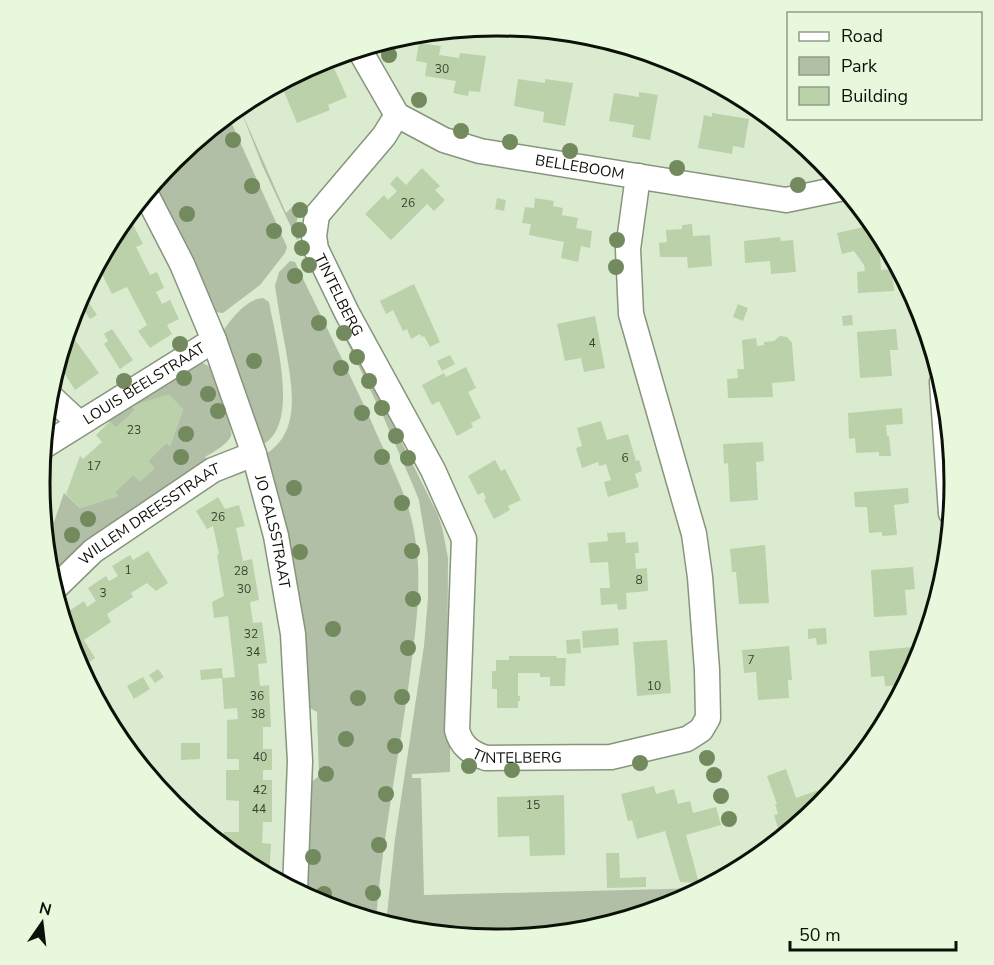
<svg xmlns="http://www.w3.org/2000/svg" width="994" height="965" viewBox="0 0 994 965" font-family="'Nunito Sans',sans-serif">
<rect width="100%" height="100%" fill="#dbebd0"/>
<g fill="#b0bfa5">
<polygon points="239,106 286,213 295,204 299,209 295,230 299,239 297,240 263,167"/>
<polygon points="228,115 287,247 285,253 260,285 223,313 215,312 153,185 174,159"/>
<polygon points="303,245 437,513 442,527 448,558 447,728 450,742 450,772 412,774 412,778 421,778 424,895 704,888 672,905 586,931 497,939 408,931 386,924 395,839 424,646 428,598 428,555 419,500 412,483 383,416 300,246"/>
<path d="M 290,261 L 295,262 C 323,321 353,379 379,439 C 394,471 410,502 415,537 C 423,585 415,635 409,682 C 398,762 382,841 376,921 L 322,905 L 303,894 L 309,784 L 319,776 L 317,712 L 308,707 L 264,455 C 304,432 291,382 285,345 C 281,325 278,305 275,286 L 279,272 Z"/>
<path d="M 263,298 L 269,302 C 275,336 301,426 262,445 L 223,331 C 232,318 246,299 263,298 Z"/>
<path d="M 203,363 C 206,365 208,365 211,368 C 217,375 234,429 231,436 C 227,445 213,452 205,457 L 208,462 L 51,579 L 43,518 L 54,522 L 64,493 L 80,508 L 118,496 L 115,492 L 133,475 L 154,468 L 148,461 L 166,443 L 170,446 L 183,409 L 132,406 L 135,410 L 116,428 L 105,417 L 193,366 Z"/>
</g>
<g fill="#bbd1aa">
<polygon points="543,30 554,31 553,40 541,38"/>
<polygon points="599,38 630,48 629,53 597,48"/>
<polygon points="419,43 441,46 439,55 459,58 460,53 486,56 480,92 469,91 468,96 453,93 456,81 425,76 427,63 416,61"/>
<polygon points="334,68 347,97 328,105 330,110 297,123 283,89"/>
<polygon points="518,79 545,83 545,79 573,83 565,126 543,122 544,112 514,106"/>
<polygon points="639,92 658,95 650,140 632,137 634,125 609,121 614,93 639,97"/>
<polygon points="712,113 749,119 744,148 733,146 732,154 698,148 704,115 712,117"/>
<polygon points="422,168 440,186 435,190 445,200 434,211 427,204 391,240 365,214 384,195 388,200 397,191 390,184 397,176 406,185"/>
<polygon points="497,198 506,200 504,211 495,209"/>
<polygon points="535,198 554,201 553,206 563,208 562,215 578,218 576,228 592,231 590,248 581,246 578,262 561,258 564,242 529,235 531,224 522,223 525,207 534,208"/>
<polygon points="128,215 143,244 136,247 150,275 157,272 164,288 156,292 162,304 170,300 179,319 167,325 172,334 150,348 138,331 147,325 127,287 112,294 98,266 113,258 107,247 117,228"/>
<polygon points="692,224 693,236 710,235 712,266 688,268 687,257 660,257 659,243 667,242 666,230 682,229 682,225"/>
<polygon points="864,227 882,253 880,254 881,270 892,269 894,291 858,293 857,272 865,271 864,265 854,251 842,254 837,233"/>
<polygon points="780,237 781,241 793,240 796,272 771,274 770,261 745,263 744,241"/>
<polygon points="414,284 440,342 430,347 424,336 422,337 420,334 411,339 407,329 403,331 393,310 386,314 380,301"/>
<polygon points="84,295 97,315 90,319 78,301"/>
<polygon points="738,304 748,308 743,321 733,317"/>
<polygon points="852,315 853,325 843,326 842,316"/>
<polygon points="595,316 605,368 584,372 581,358 565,361 557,324"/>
<polygon points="112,329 133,360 120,369 104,344 108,341 104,334"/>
<polygon points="896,329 898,350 890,350 892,376 860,378 857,332"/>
<polygon points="68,330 99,373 75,390 58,363"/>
<polygon points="780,336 787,337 792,343 795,381 772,383 773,397 728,398 727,379 738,378 737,369 744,369 742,340 756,338 757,346 764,345 764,342 774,341"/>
<polygon points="450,355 455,364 442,371 437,361"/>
<polygon points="466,367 476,388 468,392 481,418 471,423 473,427 457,436 439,401 432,405 422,385 444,373 446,377"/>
<polygon points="169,394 183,409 170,446 166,443 148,461 155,468 140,482 133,475 115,492 118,496 80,508 66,494 80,456 83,459 102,442 96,435 110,421 116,428 135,410 131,406"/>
<polygon points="902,408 903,424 886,425 887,436 889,436 891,456 879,456 879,452 856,453 855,438 849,439 848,413"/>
<polygon points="601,421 607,440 628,434 636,461 639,460 642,471 635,474 639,487 608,497 604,482 611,480 606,464 599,466 598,462 582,468 576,448 582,446 577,428"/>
<polygon points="763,442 764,461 756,462 758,500 730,502 728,463 724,464 723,444"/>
<polygon points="495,460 501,471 505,469 521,500 508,506 510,510 494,519 484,500 486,498 483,492 478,495 468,476"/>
<polygon points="908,488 909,503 894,505 897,535 882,536 882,532 869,533 867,507 855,507 854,492"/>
<polygon points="218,497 225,509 239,505 245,526 236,528 243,561 252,559 259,600 250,602 253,623 262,622 267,663 258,664 260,686 269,685 271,727 263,727 263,749 272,749 272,770 263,770 263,780 272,780 272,822 263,822 262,843 271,844 269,876 243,862 223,846 224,832 239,832 239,801 226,800 226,770 239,770 239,759 227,759 227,720 238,719 237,708 224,709 222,678 201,680 200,670 222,668 223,678 235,677 228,616 214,618 212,602 224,596 217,555 219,554 213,526 207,529 196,511"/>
<polygon points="625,532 626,543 638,542 639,553 635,553 636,569 647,568 648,591 626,593 627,609 618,610 617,604 601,605 600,588 610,588 608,562 590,563 588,543 608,541 607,533"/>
<polygon points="765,545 769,603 739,604 736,572 732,572 730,549"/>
<polygon points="148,551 168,583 156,591 147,583 131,593 133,597 107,614 111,622 84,640 95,658 80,668 75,657 68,636 77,630 66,613 84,601 87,607 96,601 88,588 106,576 109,581 118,576 112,566 130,555 133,560"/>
<polygon points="913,567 915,589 905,590 907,615 874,617 871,570"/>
<polygon points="618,628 619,645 583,648 582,631"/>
<polygon points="826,628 827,644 817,645 816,638 808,639 808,629"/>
<polygon points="580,639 581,653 567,654 566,640"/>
<polygon points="667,640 671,693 637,696 633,642"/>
<polygon points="789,646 792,680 788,680 789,698 758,700 756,672 744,673 742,650"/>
<polygon points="912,647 913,663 917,662 905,685 885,686 884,676 871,677 869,651"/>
<polygon points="509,656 557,656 556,658 566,658 565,686 550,686 550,677 540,677 540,673 518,673 518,696 520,696 520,701 518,701 518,708 497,708 497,689 492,689 492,671 496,671 496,660 509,660"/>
<polygon points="158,669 164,677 155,683 149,675"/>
<polygon points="143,677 150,689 134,699 127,686"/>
<polygon points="875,730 881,730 868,747 867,734 875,734"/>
<polygon points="181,743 200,743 200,759 181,760"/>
<polygon points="786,769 796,798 822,789 826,799 820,806 781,838 774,815 778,814 775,804 777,804 767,776"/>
<polygon points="654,786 656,794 674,789 678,804 690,801 693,813 716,807 721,825 686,835 699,883 680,882 665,831 637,839 632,820 628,821 621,794"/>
<polygon points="564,795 565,855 530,856 529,836 498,837 497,797"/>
<polygon points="606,853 619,853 620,878 646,877 646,887 607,888"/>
</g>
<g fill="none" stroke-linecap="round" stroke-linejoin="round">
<defs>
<g id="minor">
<path id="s1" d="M 359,49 L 397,115 L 444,140 L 480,151 L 786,200 L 844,188"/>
<path id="s2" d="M 397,115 L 384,136 L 317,215 L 314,236 L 316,249 L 347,313 L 433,470 L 464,539 L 457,730 C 461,746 471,753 486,758 L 611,757 L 687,739 L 701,730 L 708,718 L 707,670 L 700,577 L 694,534 L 631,314 L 628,249 L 638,176"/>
<path id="s3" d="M 146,194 L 182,264 L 214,340 L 254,454 L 276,536 L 293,634 L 300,761 L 295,890"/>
<polyline points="942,382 951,513"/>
<polyline points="49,395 79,423"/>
<path id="s4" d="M 44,446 L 214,340"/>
<path id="s5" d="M 54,589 L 93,551 L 213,470 L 254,454"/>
</g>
</defs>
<use href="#minor" stroke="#87957d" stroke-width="27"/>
<use href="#minor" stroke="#fff" stroke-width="24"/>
</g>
<g fill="#73895e">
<circle cx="389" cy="55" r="8"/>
<circle cx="419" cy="100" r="8"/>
<circle cx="461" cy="131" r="8"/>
<circle cx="233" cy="140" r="8"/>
<circle cx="510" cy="142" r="8"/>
<circle cx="570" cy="151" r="8"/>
<circle cx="677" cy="168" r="8"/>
<circle cx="798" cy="185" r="8"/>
<circle cx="252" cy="186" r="8"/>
<circle cx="300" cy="210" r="8"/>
<circle cx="187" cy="214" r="8"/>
<circle cx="299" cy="230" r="8"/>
<circle cx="274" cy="231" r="8"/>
<circle cx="617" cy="240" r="8"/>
<circle cx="302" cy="248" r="8"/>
<circle cx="309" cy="265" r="8"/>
<circle cx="616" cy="267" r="8"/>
<circle cx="295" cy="276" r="8"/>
<circle cx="319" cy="323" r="8"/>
<circle cx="344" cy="333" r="8"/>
<circle cx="180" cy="344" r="8"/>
<circle cx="357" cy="357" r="8"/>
<circle cx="254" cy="361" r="8"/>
<circle cx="341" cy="368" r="8"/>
<circle cx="184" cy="378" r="8"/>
<circle cx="124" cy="381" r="8"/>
<circle cx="369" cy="381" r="8"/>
<circle cx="208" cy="394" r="8"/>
<circle cx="382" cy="408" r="8"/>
<circle cx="218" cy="411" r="8"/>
<circle cx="362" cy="413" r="8"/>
<circle cx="186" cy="434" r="8"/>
<circle cx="396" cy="436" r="8"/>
<circle cx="181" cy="457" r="8"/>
<circle cx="382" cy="457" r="8"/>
<circle cx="408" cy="458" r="8"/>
<circle cx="294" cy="488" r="8"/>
<circle cx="402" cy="503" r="8"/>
<circle cx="88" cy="519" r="8"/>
<circle cx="72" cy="535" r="8"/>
<circle cx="412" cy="551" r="8"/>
<circle cx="300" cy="552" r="8"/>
<circle cx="413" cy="599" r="8"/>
<circle cx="333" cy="629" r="8"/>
<circle cx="408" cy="648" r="8"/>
<circle cx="402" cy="697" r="8"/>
<circle cx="358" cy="698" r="8"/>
<circle cx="346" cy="739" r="8"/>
<circle cx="395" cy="746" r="8"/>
<circle cx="707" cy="758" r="8"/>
<circle cx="640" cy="763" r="8"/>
<circle cx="469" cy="766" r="8"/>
<circle cx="512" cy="770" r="8"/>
<circle cx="326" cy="774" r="8"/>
<circle cx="714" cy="775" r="8"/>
<circle cx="386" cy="794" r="8"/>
<circle cx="721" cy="796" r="8"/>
<circle cx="729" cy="819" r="8"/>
<circle cx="379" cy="845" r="8"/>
<circle cx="313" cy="857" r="8"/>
<circle cx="373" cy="893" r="8"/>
<circle cx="324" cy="894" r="8"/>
</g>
<g text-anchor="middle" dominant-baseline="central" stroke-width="5" stroke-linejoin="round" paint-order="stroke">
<g font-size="12" fill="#384130">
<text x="442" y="69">30</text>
<text x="408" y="203">26</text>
<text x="592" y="343">4</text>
<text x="134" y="430">23</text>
<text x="625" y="458">6</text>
<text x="94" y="466">17</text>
<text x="218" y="517">26</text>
<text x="128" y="570">1</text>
<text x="241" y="571">28</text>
<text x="639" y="580">8</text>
<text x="244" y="589">30</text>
<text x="103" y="593">3</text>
<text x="251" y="634">32</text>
<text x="253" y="652">34</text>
<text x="751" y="660">7</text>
<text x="654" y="686">10</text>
<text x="257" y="696">36</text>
<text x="258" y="714">38</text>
<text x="260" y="757">40</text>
<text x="260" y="790">42</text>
<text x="533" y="805">15</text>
<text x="259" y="809">44</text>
</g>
<g font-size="15" fill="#0c1108" stroke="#e8f8dd">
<text stroke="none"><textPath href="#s1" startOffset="268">BELLEBOOM</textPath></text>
<text stroke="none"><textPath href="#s2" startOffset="214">TINTELBERG</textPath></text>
<text stroke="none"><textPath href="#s4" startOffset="118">LOUIS BEELSTRAAT</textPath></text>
<text stroke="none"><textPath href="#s5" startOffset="122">WILLEM DREESSTRAAT</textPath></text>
<text stroke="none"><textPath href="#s3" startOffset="362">JO CALSSTRAAT</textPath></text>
<text stroke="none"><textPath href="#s2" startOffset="753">TINTELBERG</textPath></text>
</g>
</g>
<path d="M0 0H994V965H0ZM496 36H498A446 446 0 0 1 944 482V483A446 446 0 0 1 498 929H496A446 446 0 0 1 50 483V482A446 446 0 0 1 496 36Z" fill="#e8f8dd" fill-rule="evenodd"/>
<path fill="none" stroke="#0c1108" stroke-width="3" d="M496 36H498A446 446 0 0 1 944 482V483A446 446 0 0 1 498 929H496A446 446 0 0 1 50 483V482A446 446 0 0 1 496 36Z"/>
<rect x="787" y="12" width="195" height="108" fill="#e8f8dd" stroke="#909c88" stroke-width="1.5"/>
<rect x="799" y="32" width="30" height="9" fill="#ffffff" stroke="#909c88" stroke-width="1.5"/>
<text x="841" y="42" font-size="18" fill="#0c1108">Road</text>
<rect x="799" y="57" width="30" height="18" fill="#b0bfa5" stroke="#909c88" stroke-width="1.5"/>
<text x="841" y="72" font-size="18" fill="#0c1108">Park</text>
<rect x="799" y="87" width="30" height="18" fill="#bbd1aa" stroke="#909c88" stroke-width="1.5"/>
<text x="841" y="102" font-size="18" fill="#0c1108">Building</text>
<g transform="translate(42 923) rotate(14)" stroke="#e8f8dd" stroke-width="4.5" paint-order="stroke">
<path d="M0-4.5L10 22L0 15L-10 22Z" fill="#0c1108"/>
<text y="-9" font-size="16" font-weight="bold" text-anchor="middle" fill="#0c1108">N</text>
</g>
<path d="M790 941v9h166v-9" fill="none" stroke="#0c1108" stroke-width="3"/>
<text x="799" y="941" font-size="18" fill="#0c1108" stroke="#e8f8dd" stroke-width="4.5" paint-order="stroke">50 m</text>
</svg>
